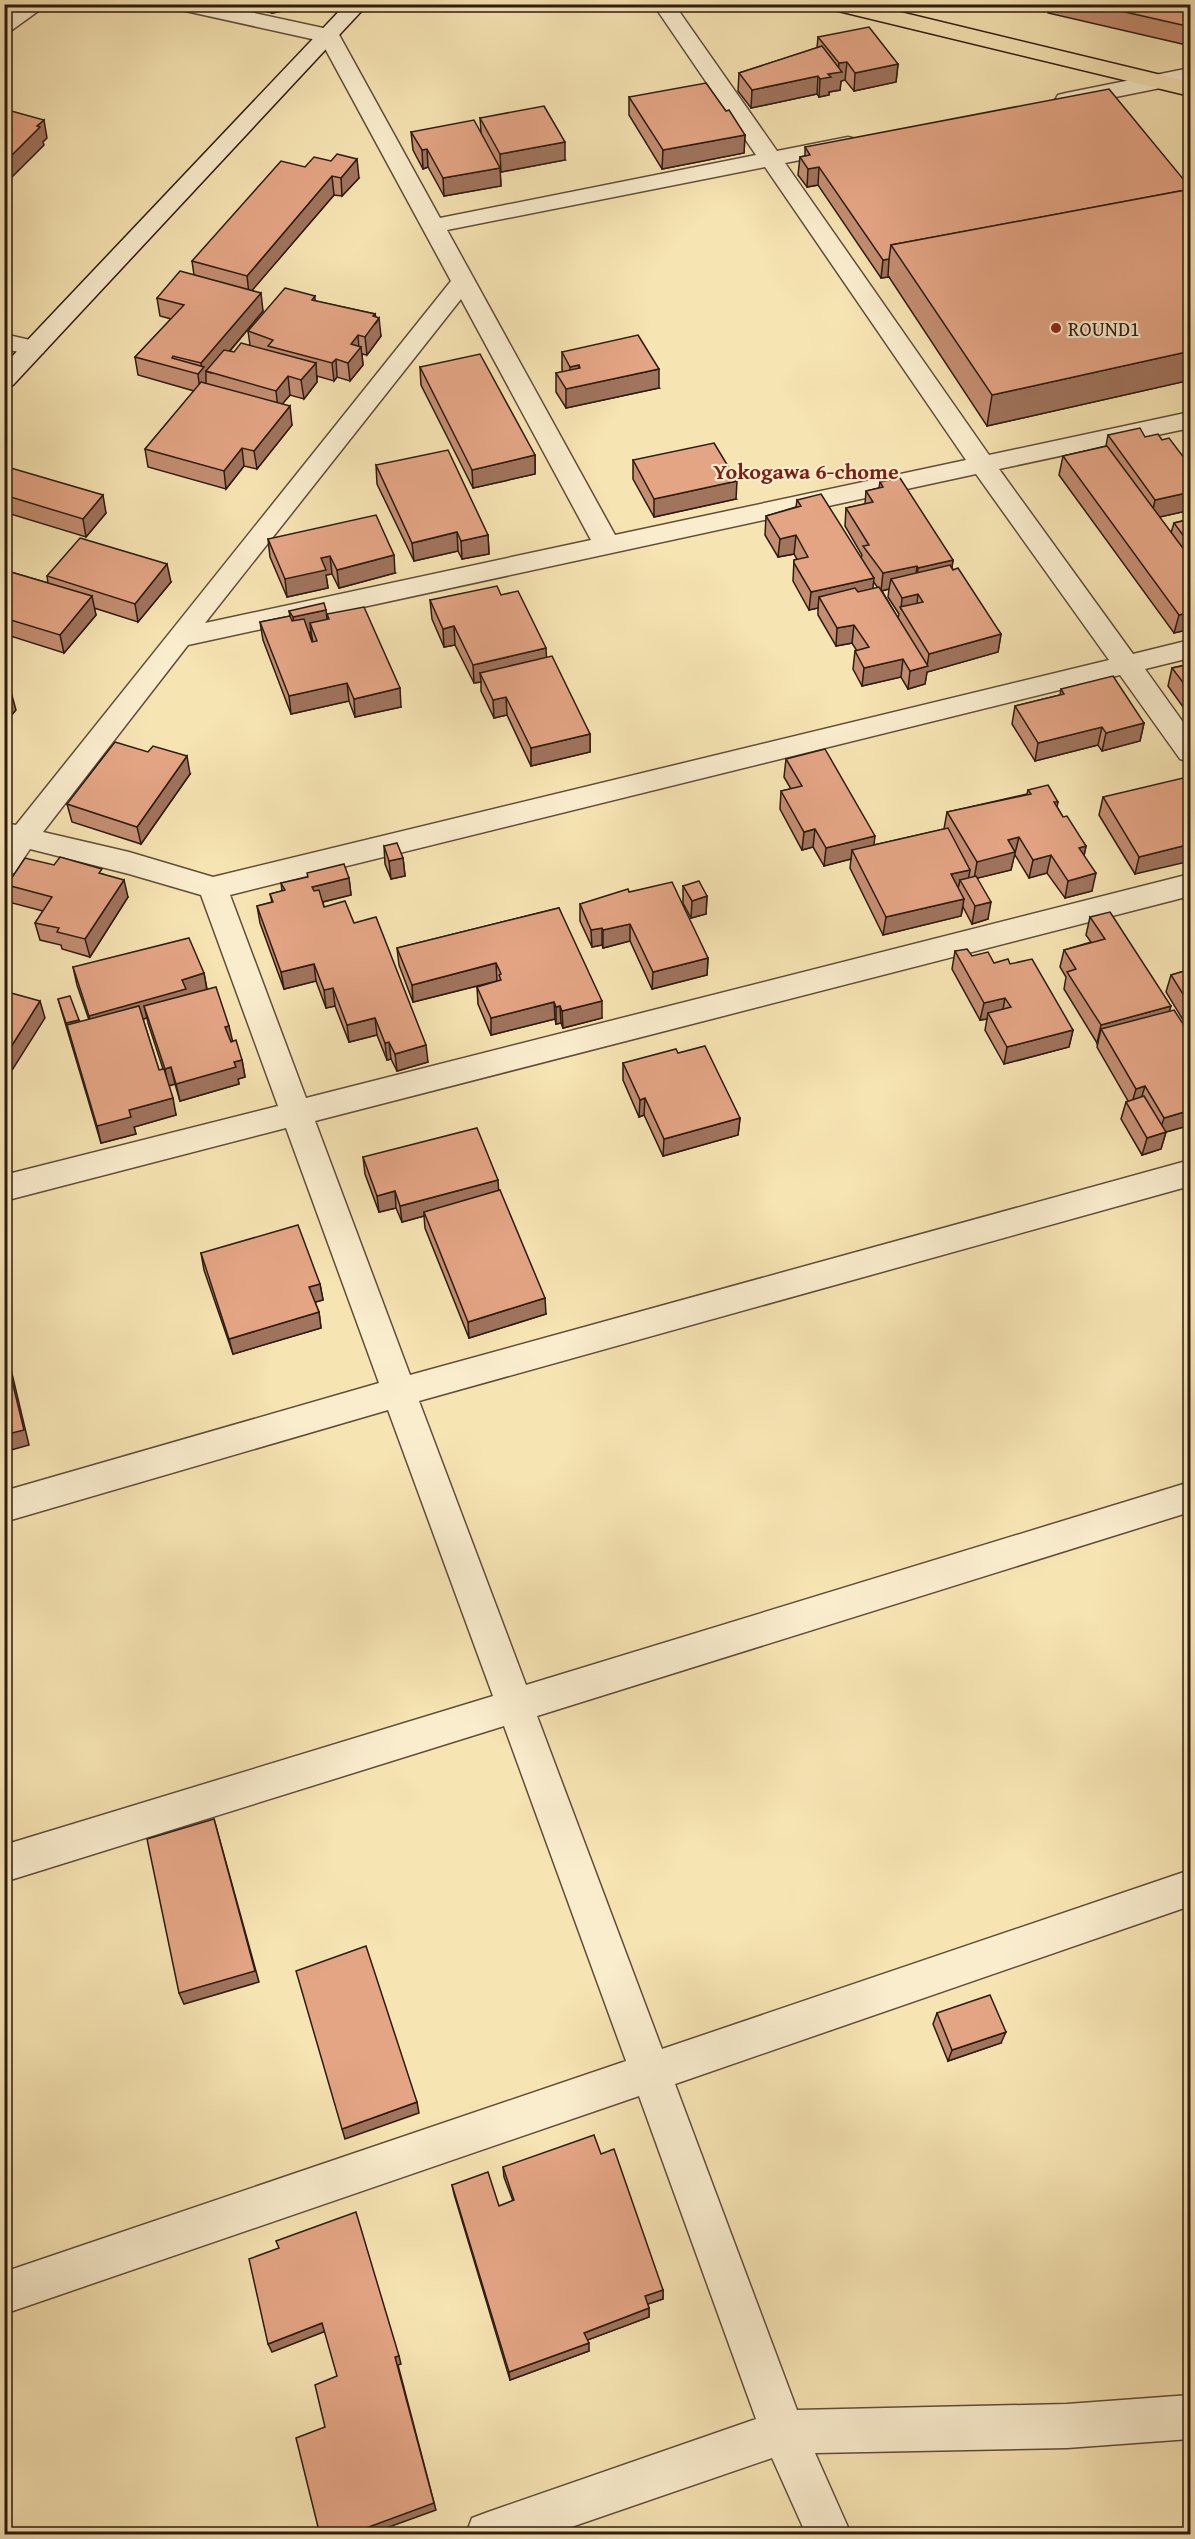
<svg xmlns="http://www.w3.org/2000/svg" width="1195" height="2539" viewBox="0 0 1195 2539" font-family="'Gentium Book Plus',serif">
<rect width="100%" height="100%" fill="#f7e4b3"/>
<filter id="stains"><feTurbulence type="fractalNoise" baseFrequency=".00333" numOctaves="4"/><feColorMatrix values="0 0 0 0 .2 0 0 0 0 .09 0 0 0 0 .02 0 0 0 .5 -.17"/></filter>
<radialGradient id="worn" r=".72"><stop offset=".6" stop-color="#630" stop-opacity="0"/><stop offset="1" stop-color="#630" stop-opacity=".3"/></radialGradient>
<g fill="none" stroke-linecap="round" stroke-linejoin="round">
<defs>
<g id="street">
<polygon points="22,4 48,4 12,30 4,31 4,15"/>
<path d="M 171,4 L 213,4 L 337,31 L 440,218 L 756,155 L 653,4 L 674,4 L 777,151 L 848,137 L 856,139 L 859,144 L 856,149 L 785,163 L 989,455 L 1190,412 L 1190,428 L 999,469 L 1133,654 L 1190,640 L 1190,658 L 1145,669 L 1190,732 L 1190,762 L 1180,759 L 1120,675 L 230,895 L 306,1098 L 1190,874 L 1190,896 L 315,1121 L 410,1375 L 1190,1160 L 1190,1186 L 419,1401 L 526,1685 L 1190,1482 L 1190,1512 L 537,1716 L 662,2049 L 1190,1870 L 1190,1906 L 675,2084 L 797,2410 L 1067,2404 L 1190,2395 L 1190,2439 L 1067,2448 L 815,2453 L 851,2534 L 806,2534 L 772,2458 L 551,2534 L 466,2534 L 472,2518 L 488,2512 L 756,2419 L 639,2096 L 4,2314 L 4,2272 L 626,2061 L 504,1726 L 4,1882 L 4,1845 L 493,1696 L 388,1410 L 4,1522 L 4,1491 L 379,1383 L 286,1128 L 4,1201 L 4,1175 L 278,1106 L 201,895 L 129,874 L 30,849 L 14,873 L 4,875 L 4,823 L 16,825 L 451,281 L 321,41 L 181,10 L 173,9 ZM 765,167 L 966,460 L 615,535 L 447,230 ZM 461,299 L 591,540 L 205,623 ZM 976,474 L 1109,660 L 213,877 L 129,852 L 43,832 L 188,645 Z"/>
<polygon points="1190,68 1190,82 1066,107 1058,105 1055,100 1058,95 1066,93"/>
<polygon points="4,334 43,343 46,348 43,353 34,355 4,349"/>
</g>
<polygon id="secondary" points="346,4 368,4 13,385 4,387 4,365"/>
<polygon id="highway" points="828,4 867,4 1190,82 1190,96 830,9"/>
</defs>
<use href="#street" stroke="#5f4d3a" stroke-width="3"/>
<use href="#secondary" stroke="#2c1b11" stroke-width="3"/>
<use href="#highway" stroke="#2c1b11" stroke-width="3"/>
<use href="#street" fill="#faedce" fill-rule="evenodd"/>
<use href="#secondary" fill="#faedce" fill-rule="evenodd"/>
<use href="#highway" fill="#f7e4b3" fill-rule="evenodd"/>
</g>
<g fill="#c48e72" stroke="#2c1b11" stroke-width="1.5" fill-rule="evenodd">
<polygon points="233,4 288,4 282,11 272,13"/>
<polygon points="1049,4 1191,4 1191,46 1048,13"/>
<polygon points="818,37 898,64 896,82 854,91 845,80 841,81 840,90 829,92 829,95 819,97 817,94 751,108 738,91 739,73 817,48"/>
<polygon points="629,97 745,135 744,153 662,169 629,115"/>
<polygon points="480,118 565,160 501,172 500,171 501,186 444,196 428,167 423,169 413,150 411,132 481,132"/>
<polygon points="805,147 1188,185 1191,184 1191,380 987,426 889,277 881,278 818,185 807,187 798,175 800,157 805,156"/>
<polygon points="305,167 359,178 342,196 334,195 252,290 263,311 230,351 234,352 250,345 248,331 315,296 315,301 375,314 381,336 367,355 362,354 363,365 350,381 337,377 334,381 317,376 317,382 304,399 290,395 282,404 292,425 257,469 244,466 226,489 148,467 145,449 194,391 138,375 135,357 171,319 160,316 157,298 194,275 192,261"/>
<polygon points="562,352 659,388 566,408 556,392 556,373 563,372 562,370"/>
<polygon points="420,367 535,455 535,474 473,488 421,385"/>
<polygon points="1108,435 1145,437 1162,440 1191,467 1191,510 1159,517 1171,533 1174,523 1191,519 1191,629 1174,633 1059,475 1063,456 1106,446"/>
<polygon points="633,460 736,499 654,517 633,479"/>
<polygon points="376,465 488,535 489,554 462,559 458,551 414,561 377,484"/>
<polygon points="4,466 106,513 86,537 4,512"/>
<path d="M 880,482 L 953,560 L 952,568 L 1001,634 L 998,652 L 927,672 L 925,684 L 908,689 L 901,677 L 862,686 L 853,669 L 855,651 L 857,651 L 852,643 L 836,646 L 818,615 L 818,608 L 809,610 L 793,581 L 794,560 L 797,559 L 794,554 L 778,557 L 765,535 L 766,516 L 796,507 L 797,500 L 861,558 L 862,555 L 845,526 L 846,508 L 865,504 L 866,491 L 879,488 ZM 873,581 L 878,588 L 872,589 ZM 889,589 L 888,597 L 899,614 L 898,618 L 882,591 Z"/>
<polygon points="268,539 395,573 339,588 332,574 326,575 328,588 287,597 270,557"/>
<polygon points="4,570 48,583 47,576 171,582 138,622 94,608 96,615 64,653 4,634"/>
<polygon points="501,595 546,657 590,734 590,752 531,766 507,715 494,718 481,691 481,682 474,683 455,645 444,647 432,619 430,600"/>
<path d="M 289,611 L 327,619 L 327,614 L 401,707 L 355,717 L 349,701 L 291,714 L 263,640 L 260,622 L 290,616 ZM 309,632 L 311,632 L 313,642 Z"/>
<polygon points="1191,664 1191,718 1168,686 1172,668"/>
<polygon points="1061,689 1144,723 1140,741 1102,751 1098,745 1035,761 1012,724 1015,706 1060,695"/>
<polygon points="786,759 874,845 944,829 947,812 1027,794 1028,790 1058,802 1057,807 1063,817 1086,846 1084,856 1092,891 1065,898 1047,873 1029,878 1015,855 1014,855 1011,870 977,878 988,919 972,924 963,907 961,916 883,935 850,868 851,859 824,866 813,847 802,850 780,809 781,791 791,789 784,777"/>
<polygon points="190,774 141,844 72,822 67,804"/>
<polygon points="1191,789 1135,874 1099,815 1103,797"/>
<polygon points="384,846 403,858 405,876 391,879 385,864"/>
<polygon points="54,865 103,874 128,897 90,957 62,949 61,945 40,940 35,923 43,911 12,903 7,885"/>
<polygon points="349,878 351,895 323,902 324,907 354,923 428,1062 397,1071 391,1059 387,1060 377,1035 349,1042 335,1006 326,1008 316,981 284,989 260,923 257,906 272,902 270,894 282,891 281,883"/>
<polygon points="683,886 707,896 706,914 691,918 683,903"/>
<polygon points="629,892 708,958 707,975 652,989 630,941 603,948 602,945 592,947 580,921 580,904"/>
<polygon points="559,908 602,1018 563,1028 561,1023 556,1024 555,1019 491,1035 478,1004 477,987 497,981 413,1002 399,965 397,948"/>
<polygon points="1090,917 1191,1036 1191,1125 1166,1132 1161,1149 1142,1155 1121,1119 1126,1102 1128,1101 1097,1047 1098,1042 1097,1043 1064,989 1066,977 1060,967 1064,950 1091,942 1086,935"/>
<polygon points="955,951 994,963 1010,964 1073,1030 1069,1047 1004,1064 985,1030 987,1019 980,1020 952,969"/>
<path d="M 73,967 L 204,973 L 207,989 L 242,1060 L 245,1077 L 238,1079 L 239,1084 L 180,1101 L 175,1084 L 169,1086 L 176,1115 L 134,1127 L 136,1134 L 101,1143 L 58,999 L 79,1022 L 89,1020 L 77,985 ZM 147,1018 L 148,1023 L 163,1069 L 159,1070 L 143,1019 Z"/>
<polygon points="1191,969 1191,1033 1166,992 1171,975"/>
<polygon points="623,1063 740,1118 738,1135 663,1156 644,1115 639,1117 623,1080"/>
<polygon points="363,1157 499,1190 546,1314 469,1338 425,1228 424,1216 402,1222 396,1208 379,1212 365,1174"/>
<polygon points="201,1253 320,1284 323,1300 315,1302 319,1312 321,1328 233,1354 204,1270"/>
<polygon points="937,2013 1001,2043 948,2061 933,2024"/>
<polygon points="601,2154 663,2290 663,2299 648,2304 649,2308 649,2317 587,2340 589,2351 510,2380 454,2194 452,2185 499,2206 513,2201 504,2177 503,2167"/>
</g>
<g fill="#a0745d" stroke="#2c1b11" stroke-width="1.5">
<polygon points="271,4 288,4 282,11 272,13"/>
<polygon points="847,62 845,80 841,81 840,90 829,92 829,95 819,97 820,79 828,74 838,72 839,63"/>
<polygon points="898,64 896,82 854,91 855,73"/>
<polygon points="818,76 817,94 751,108 752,90"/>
<polygon points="44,120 47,138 43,142 44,145 4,185 4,163 37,126"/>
<polygon points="745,135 744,153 662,169 663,150"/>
<polygon points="565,142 565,160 501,172 500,154"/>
<polygon points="427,149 428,167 423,169 422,150"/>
<polygon points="357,159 359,178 342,196 341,178"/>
<polygon points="819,167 818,185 807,187 808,169"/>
<polygon points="500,168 501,186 444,196 443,178"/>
<polygon points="332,176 334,195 249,294 247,276"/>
<polygon points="889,259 888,276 889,277 881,278 883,260"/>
<polygon points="261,293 263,311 211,373 206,371 206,385 200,392 198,374 202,369 201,363"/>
<polygon points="375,314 376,323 379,318 381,336 367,355 365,337 373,316"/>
<polygon points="358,335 359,349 361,347 363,365 350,381 348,363 351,344"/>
<polygon points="1191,351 1191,380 987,426 992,395"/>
<polygon points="336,359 337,377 334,381 332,363"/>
<polygon points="316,363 317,382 304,399 301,380"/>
<polygon points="579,365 579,383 571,385 570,367"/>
<polygon points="659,369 659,388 566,408 566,389"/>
<polygon points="288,376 290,395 278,409 276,391"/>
<polygon points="290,406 292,425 257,469 254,451"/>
<polygon points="242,448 244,466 226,489 224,471"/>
<polygon points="535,455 535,474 473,488 472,470"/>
<polygon points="737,481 736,499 654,517 654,499"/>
<polygon points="1191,492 1191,510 1151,519 1155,500"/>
<polygon points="103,495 106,513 86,537 83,519"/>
<polygon points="457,532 458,551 414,561 412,543"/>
<polygon points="488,535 489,554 462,559 461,541"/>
<polygon points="796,535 794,554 778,557 780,539"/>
<polygon points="394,555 395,573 339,588 337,570"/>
<polygon points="330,556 332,574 326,575 328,588 287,597 285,579 321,558"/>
<polygon points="953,560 950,579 916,586 918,568"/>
<polygon points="167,564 171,582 138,622 135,604"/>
<polygon points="917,566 915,584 891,579 889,589 881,591 883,573"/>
<polygon points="874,578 872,596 819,597 818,608 809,610 811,592"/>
<polygon points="918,594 916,613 901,609 902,598"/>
<polygon points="92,596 96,615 64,653 60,635"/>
<polygon points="326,610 328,628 310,623 311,632 295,635 293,617"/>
<polygon points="1191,612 1191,629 1174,633 1179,615"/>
<polygon points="854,625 852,643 836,646 837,628"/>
<polygon points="454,626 455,645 444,647 443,629"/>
<polygon points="1001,634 998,652 927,672 925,684 908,689 910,671 927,666 929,654"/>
<polygon points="546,648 547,666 480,673 481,682 474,683 473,665"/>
<polygon points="903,659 901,677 862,686 864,668"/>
<polygon points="347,683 349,701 291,714 289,696"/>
<polygon points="400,688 401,707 355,717 354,699"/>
<polygon points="11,692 16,710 4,724 4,700"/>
<polygon points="506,697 507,715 494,718 493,700"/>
<polygon points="1144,723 1140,741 1102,751 1106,733"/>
<polygon points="1102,727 1098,745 1035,761 1038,743"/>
<polygon points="590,734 590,752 531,766 531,748"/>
<polygon points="187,756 190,774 141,844 137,827"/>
<polygon points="815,829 813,847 802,850 804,832"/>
<polygon points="875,836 873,853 852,850 851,859 824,866 826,848"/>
<polygon points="1019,837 1011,870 974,879 977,862 1008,840"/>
<polygon points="1191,844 1191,861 1135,874 1139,857"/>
<polygon points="1086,846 1082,864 1079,848"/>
<polygon points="1051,855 1047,873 1029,878 1033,860"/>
<polygon points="403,858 405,876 391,879 389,861"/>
<polygon points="970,870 967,887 960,880 958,889 951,874"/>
<polygon points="1096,873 1092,891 1065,898 1068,881"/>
<polygon points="349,878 351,895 314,904 312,887"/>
<polygon points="124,880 128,897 90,957 85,939"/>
<polygon points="707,896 706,914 691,918 692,901"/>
<polygon points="964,899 961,916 883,935 886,917"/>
<polygon points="991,902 988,919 972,924 975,906"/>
<polygon points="630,924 630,941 603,948 603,930"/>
<polygon points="602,928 602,945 592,947 591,930"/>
<polygon points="708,958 707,975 652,989 653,972"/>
<polygon points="496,963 497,981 413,1002 412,985"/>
<polygon points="314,964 316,981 284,989 281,972"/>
<polygon points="204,973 207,991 144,1006 147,1018 93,1033 89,1016 182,980"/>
<polygon points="333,988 335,1006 326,1008 324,990"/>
<polygon points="1005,998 1002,1015 988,1013 987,1019 980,1020 984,1003"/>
<polygon points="40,1001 45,1018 4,1083 4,1058"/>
<polygon points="602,1001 602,1018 563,1028 562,1011"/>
<polygon points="554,1002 555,1019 491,1035 491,1018"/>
<polygon points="560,1006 561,1023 556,1024 556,1007"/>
<polygon points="1171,1006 1166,1023 1101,1029 1098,1042 1097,1043 1101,1025"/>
<polygon points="375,1018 377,1035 349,1042 347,1025"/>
<polygon points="79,1020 83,1037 67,1025 71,1040 66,1023"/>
<polygon points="229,1026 233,1043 228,1044 225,1027"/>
<polygon points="1073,1030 1069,1047 1004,1064 1007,1047"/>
<polygon points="389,1042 391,1059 387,1060 385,1043"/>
<polygon points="426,1045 428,1062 397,1071 395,1054"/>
<polygon points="242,1060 245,1077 238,1079 239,1084 180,1101 176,1084 234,1062"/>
<polygon points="171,1067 175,1084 168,1086 165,1069"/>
<polygon points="1145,1086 1140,1103 1131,1106 1136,1089"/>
<polygon points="173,1098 176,1115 134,1127 136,1134 101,1143 97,1126 129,1110"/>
<polygon points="645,1098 644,1115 639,1117 640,1100"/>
<polygon points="1191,1110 1191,1125 1159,1134 1164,1118"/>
<polygon points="740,1118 738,1135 663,1156 664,1139"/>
<polygon points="1166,1132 1161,1149 1142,1155 1147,1138"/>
<polygon points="498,1180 499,1196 424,1212 424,1216 402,1222 400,1206"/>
<polygon points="395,1191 396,1208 379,1212 377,1196"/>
<polygon points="320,1284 323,1300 312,1303 309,1287"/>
<polygon points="545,1298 546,1314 469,1338 468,1322"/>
<polygon points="319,1312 321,1328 233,1354 229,1339"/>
<polygon points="4,1340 29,1445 4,1452"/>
<polygon points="214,1819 259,1982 184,2004 179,1993"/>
<polygon points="1006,2032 1001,2043 948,2061 952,2050"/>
<polygon points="417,2102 419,2113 345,2139 342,2129"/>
<polygon points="663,2290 663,2299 645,2305 645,2296"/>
<polygon points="649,2308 649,2317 585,2341 584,2333"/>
<polygon points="322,2323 326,2331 272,2352 268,2344"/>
<polygon points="589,2343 589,2351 510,2380 509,2372"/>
<polygon points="399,2356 401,2364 398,2365 436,2510 367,2535 347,2535 395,2357"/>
</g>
<g fill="#e4a585" stroke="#2c1b11" stroke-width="1.5">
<polygon points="1090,4 1191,4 1191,27"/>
<polygon points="869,27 898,64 855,73 847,62 839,63 818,37"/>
<polygon points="822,46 842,72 828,74 831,77 820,79 818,76 752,90 739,73"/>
<polygon points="706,83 726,111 729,110 745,135 663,150 629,97"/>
<polygon points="1109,89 1188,185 1191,184 1191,189 891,245 889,259 883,260 819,167 808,169 800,157 810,155 805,147"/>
<polygon points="544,106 565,142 500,154 480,118"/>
<polygon points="4,109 44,120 37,126 40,127 4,163"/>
<polygon points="474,120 500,168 443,178 427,149 422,150 411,132"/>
<polygon points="337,154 357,159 341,178 332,176 247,276 192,261 281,161 305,167 314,157 331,161"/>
<polygon points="1191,189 1191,351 992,395 891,245"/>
<polygon points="180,271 261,293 201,363 173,356 172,358 204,367 198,374 135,357 184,305 157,298"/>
<polygon points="285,288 315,296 312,300 375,314 373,316 379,318 365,337 358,335 351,344 361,347 348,363 336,359 332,363 268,346 273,340 248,331"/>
<polygon points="638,335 659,369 566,389 556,373 580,368 579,365 570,367 562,352"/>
<polygon points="241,343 316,363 301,380 288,376 276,391 206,371 224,350 234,352"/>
<polygon points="480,354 535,455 472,470 420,367"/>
<polygon points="201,382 290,406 254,451 242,448 224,471 145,449"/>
<polygon points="1140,428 1145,437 1158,434 1162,440 1169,438 1191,467 1191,492 1155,500 1108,435"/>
<polygon points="714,443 737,481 654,499 633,460"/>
<polygon points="1107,446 1191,559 1191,612 1179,615 1063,456"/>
<polygon points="448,450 488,535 461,541 457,532 412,543 376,465"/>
<polygon points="4,466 103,495 83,519 4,495"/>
<polygon points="900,478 953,560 918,568 917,566 883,573 863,546 869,545 846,508 873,502 866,491 883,487 880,482"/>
<polygon points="821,494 874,578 811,592 794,563 794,560 808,557 796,535 780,539 766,516 801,506 797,500"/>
<polygon points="376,515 394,555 337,570 330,556 321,558 326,570 285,579 268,539"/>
<polygon points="1191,519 1191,546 1174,523"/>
<polygon points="80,538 167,564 135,604 47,576"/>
<polygon points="950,565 953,570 958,568 1001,634 929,654 900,607 923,602 918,594 902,598 891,579"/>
<polygon points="4,570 92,596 60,635 4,618"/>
<polygon points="497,586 501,595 518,591 546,648 473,665 454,626 443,629 430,600"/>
<polygon points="879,587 928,666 910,671 903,659 864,668 855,651 869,647 854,625 837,628 819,597 855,588 858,592"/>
<polygon points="324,603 326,610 293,617 289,611"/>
<polygon points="364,607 400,688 354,699 347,683 289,696 260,622 290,616 292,621 304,619 312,642 317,641 310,623 329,619 327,614"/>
<polygon points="552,656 590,734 531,748 506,697 493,700 480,673"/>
<polygon points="1191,664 1191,693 1172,668"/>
<polygon points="1113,676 1144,723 1106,733 1102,727 1038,743 1015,706 1064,694 1061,689"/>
<polygon points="4,689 11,692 4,700"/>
<polygon points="115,742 148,752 153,746 187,756 137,827 67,804"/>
<polygon points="825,749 875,836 826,848 815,829 804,832 781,791 802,786 786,759"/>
<polygon points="1183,778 1191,789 1191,844 1139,857 1103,797"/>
<polygon points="1048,785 1058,802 1054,802 1063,817 1067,816 1086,846 1079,848 1096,873 1068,881 1051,855 1033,860 1019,837 1008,840 1015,852 977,862 947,812 1031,794 1028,790"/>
<polygon points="948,828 970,870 951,874 964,899 886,917 852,850"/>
<polygon points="397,843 403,858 389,861 384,846"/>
<polygon points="60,857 102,869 99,873 124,880 85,939 57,932 59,928 35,923 52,897 7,885 25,858 54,865"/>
<polygon points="344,864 349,878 312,887 314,891 319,890 324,907 345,901 354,923 376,917 426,1045 395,1054 389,1042 385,1043 375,1018 347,1025 333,988 324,990 314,964 281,972 257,906 273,902 270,894 285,890 281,883 308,877 307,873"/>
<polygon points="976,876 991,902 975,906 960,880"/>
<polygon points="699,881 707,896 692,901 683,886"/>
<polygon points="672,882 708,958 653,972 630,924 603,930 602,928 591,930 580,904 628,889 629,892"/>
<polygon points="559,908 602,1001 562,1011 560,1006 556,1007 554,1002 491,1018 477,987 501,980 499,975 501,974 496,963 412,985 397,948"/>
<polygon points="1110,912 1171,1006 1101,1025 1067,972 1076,969 1064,950 1105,939 1090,917"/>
<polygon points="189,938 204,973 182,980 186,989 89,1016 73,967"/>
<polygon points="967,949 972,956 988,952 994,963 1008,959 1010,964 1032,959 1073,1030 1007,1047 988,1013 1011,1007 1005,998 984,1003 955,951"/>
<polygon points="1191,969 1191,1007 1171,975"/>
<polygon points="216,987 229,1026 225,1027 231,1042 236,1040 242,1060 234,1062 236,1067 176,1084 171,1067 165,1069 144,1006"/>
<polygon points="4,991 40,1001 4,1058"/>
<polygon points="70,996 79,1020 66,1023 58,999"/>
<polygon points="139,1006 159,1070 164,1069 173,1098 129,1110 131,1117 97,1126 67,1025"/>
<polygon points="1174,1010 1191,1036 1191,1110 1164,1118 1145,1086 1136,1089 1101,1029"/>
<polygon points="705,1046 740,1118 664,1139 645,1098 640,1100 623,1063 676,1049 678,1053"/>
<polygon points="1144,1096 1166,1132 1147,1138 1126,1102"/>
<polygon points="477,1128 498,1180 400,1206 395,1191 377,1196 363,1157"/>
<polygon points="500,1190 545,1298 468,1322 424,1212"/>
<polygon points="298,1225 320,1284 309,1287 319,1312 229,1339 201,1253"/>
<polygon points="4,1348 24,1430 4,1435"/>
<polygon points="214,1819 255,1971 179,1993 147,1839"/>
<polygon points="366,1946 417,2102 342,2129 296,1971"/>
<polygon points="990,1995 1006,2032 952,2050 937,2013"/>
<polygon points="594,2135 601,2154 614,2149 663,2290 645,2296 649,2308 584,2333 589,2343 509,2372 452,2185 488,2172 499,2206 514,2200 503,2167"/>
<polygon points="356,2212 399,2356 395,2357 434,2503 347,2535 320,2535 296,2438 325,2427 315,2385 337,2376 322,2323 268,2344 249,2259 279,2248 276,2241"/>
</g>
<circle fill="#8f2418" stroke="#faedce" stroke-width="2" cx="1056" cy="328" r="6"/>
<g text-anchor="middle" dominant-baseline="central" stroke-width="4.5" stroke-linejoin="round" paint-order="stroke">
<g font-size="20" fill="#2c1b11" stroke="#faedce" text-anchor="start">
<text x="1068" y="328">ROUND1</text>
</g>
<g font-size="22" font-weight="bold" fill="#7a1f14" stroke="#faedce">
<text x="806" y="471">Yokogawa 6-chome</text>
</g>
</g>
<rect width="1195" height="2539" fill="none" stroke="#f7e4b3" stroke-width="24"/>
<rect x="6" y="6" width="1183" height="2527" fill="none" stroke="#2c1b11" stroke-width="3"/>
<rect x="12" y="12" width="1171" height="2515" fill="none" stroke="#2c1b11" stroke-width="1.5"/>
<rect width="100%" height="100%" filter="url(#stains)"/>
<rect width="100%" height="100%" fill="url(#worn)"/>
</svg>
